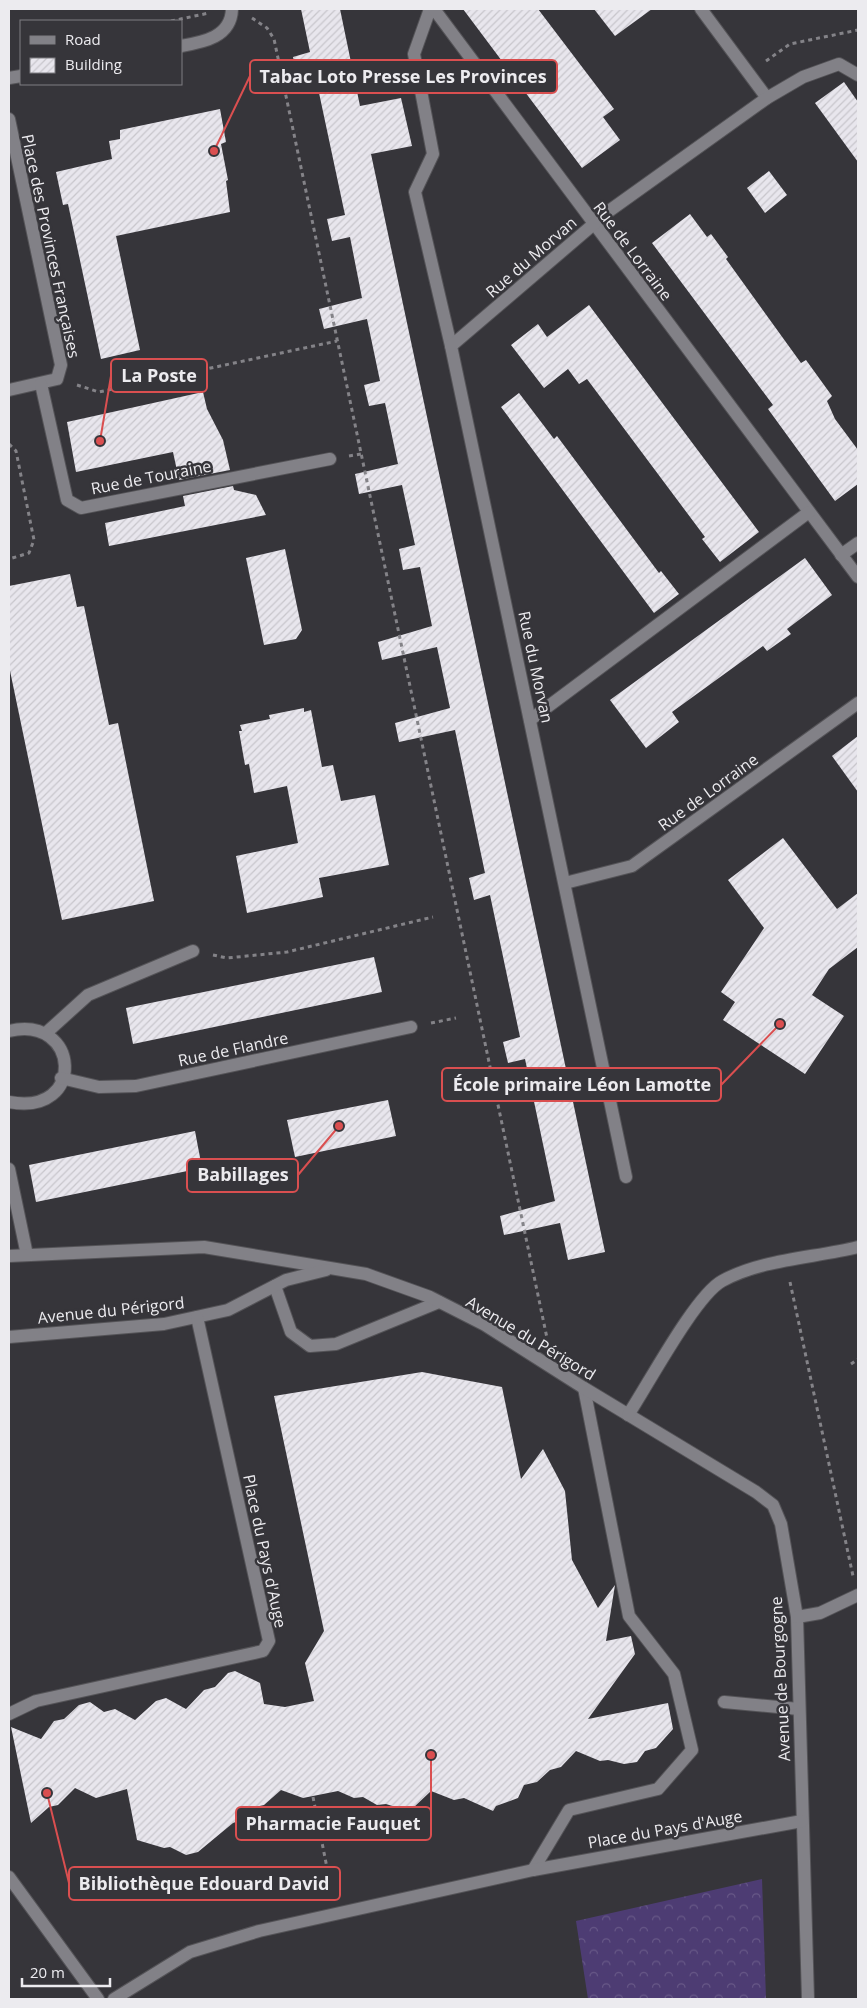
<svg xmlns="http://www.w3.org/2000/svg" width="867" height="2008" viewBox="0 0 867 2008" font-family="'Open Sans',sans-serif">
<defs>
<pattern id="forest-crowns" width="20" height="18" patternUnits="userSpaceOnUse" patternTransform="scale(1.25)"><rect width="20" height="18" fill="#4d3c73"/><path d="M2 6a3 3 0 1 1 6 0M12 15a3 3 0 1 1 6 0" fill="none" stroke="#675887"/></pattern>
<pattern id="building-hatch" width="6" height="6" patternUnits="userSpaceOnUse" patternTransform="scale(1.25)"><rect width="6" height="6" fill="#e8e6ed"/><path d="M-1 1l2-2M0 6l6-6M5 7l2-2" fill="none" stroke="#c8c6cc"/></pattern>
</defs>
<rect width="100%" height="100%" fill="#36353a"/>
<polygon fill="url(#forest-crowns)" points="762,1879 766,1999 588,1999 576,1921"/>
<g fill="url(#building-hatch)">
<polygon points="301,9 340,9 360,106 401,98 412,146 371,154 605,1252 568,1260 560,1223 504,1235 500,1216 555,1201 525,1059 508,1063 503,1042 520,1037 490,895 474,900 469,878 485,873 455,730 399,742 395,723 450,708 437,647 382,660 378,642 432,626 420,567 403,570 399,549 415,545 402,485 359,494 355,474 398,464 385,403 369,406 364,385 380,381 367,319 324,329 319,309 362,298 350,237 332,241 327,219 345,215 315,74 297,78 293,57 310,52"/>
<polygon points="463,9 538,9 614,109 603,117 620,140 582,168"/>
<polygon points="594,9 652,9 615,36"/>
<polygon points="844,82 858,102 858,162 815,103"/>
<polygon points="220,109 226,142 221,144 228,180 226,181 230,212 116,236 140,350 101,359 68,204 63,205 56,172 112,159 109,141 120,139 120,130"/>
<polygon points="769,171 787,195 765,213 747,188"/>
<polygon points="690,214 707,237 711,234 728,257 726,259 801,363 806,360 832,396 827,401 835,419 858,450 858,484 835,501 768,409 773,405 652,243"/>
<polygon points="589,305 759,532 720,562 702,539 705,537 587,379 579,384 568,369 544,388 511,345 538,324 547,337"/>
<polygon points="203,392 207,409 223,440 230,470 179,480 173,452 76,472 67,422"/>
<polygon points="519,393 554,439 557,436 659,573 661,571 679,594 654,613 501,407"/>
<polygon points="233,486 234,490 256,495 266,515 109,546 105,523 185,506 183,496"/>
<polygon points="285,549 302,630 296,639 264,645 246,558"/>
<polygon points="805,558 832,595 787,629 791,634 767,651 763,646 672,712 679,722 646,748 610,700"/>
<polygon points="70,574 77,607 84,606 109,725 118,723 154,901 62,920 9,666 9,586"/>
<polygon points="304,708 304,712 311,710 322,767 333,765 341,801 375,795 389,865 319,878 323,897 247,913 236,856 298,843 287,786 254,793 249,764 245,765 239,731 242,731 240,725 270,719 269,715"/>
<polygon points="858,736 858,792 832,756"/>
<polygon points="783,838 837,909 858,893 858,947 829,969 812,995 844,1016 805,1074 723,1020 735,1002 721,992 764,928 728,880"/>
<polygon points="374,957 382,992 133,1044 126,1008"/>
<polygon points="388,1100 396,1136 295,1157 287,1120"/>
<polygon points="195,1131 202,1168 36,1202 29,1165"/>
<polygon points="422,1372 502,1387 521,1479 543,1449 565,1491 572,1560 598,1608 615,1585 606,1641 631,1636 635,1654 588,1719 668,1703 673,1729 656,1748 645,1751 637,1762 624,1764 608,1760 600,1761 576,1751 561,1767 550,1770 537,1782 524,1785 518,1798 496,1806 493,1811 464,1798 454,1800 431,1791 413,1808 405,1810 386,1804 377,1805 363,1797 354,1798 338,1791 303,1798 281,1790 264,1805 255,1807 241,1820 233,1823 198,1852 186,1855 170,1847 164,1848 137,1840 127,1789 96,1798 75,1788 58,1805 49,1807 31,1823 11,1727 41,1739 54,1721 64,1719 79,1705 90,1702 104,1712 115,1709 135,1720 156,1701 166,1698 186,1709 204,1690 215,1687 228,1673 235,1671 260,1683 264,1704 285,1707 314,1701 305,1663 324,1631 274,1396"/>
</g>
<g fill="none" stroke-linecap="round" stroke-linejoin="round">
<defs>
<g id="service">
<polyline points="9,119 61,365 57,379 9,390"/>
<polyline points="46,1033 88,995 193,951"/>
<polyline points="275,1286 291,1332 310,1346 336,1344 439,1302"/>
</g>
<g id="pedestrian">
<polyline points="724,1702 799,1709"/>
<polyline points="533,1870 569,1810 658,1789 692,1750 674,1674 629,1616 584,1388"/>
</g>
<g id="minor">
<polyline points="430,9 414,54 433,154 415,192 451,346"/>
<polyline points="434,9 858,577"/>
<polyline points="701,9 767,98"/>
<path d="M 181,46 C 204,42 231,37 232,9"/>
<polyline points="9,78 21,76"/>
<polyline points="41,384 67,500 81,508 330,459"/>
<polyline points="841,555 858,543"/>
<polyline points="530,720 809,512"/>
<polyline points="565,883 632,866 858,703"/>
<path d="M 9,1031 C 80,1014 87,1117 9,1102"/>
<polyline points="61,1078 99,1087 136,1086 411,1027"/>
<polyline points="9,1169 27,1255"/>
<polyline points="626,1177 451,346 609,211 767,98 803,77 839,64 858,75"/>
<polyline points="9,1256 204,1247 366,1274 430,1297 485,1325 584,1388 756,1492 773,1505 781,1524 797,1617 808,1999"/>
<polyline points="9,1337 164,1324 228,1310 286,1280 326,1270"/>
<path d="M 628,1415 C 648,1385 695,1296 722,1281 C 762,1259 814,1258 858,1247"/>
<polyline points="797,1617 820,1613 858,1595"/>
<polyline points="9,1714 36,1701 263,1651 269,1641 197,1317"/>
<polyline points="9,1877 98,1999"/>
<polyline points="114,1999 190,1952 259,1931 533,1870 802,1821"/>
</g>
</defs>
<use href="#service" stroke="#545357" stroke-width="14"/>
<use href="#pedestrian" stroke="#545357" stroke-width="14"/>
<use href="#minor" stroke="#545357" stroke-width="14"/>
<g stroke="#848388" stroke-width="3" stroke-dasharray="4 4" stroke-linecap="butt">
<polyline points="252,18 267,28 274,39 547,1338"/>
<polyline points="171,21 209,13"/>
<polyline points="766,61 790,44 858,30"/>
<polyline points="77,385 99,392 337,341"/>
<polyline points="9,444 16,451 34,540 29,553 9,559"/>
<polyline points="349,456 361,454"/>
<polyline points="213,955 227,958 287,952 433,917"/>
<polyline points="431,1023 456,1018"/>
<polyline points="790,1282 853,1576"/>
<polyline points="851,1364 858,1359"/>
<polyline points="313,1797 332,1893"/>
</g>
<use href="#service" stroke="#828187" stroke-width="12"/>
<use href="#pedestrian" stroke="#828187" stroke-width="12"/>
<use href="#minor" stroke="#828187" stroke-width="12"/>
</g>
<g text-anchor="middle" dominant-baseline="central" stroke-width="5" stroke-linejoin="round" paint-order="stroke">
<g font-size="16" fill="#ecebef" stroke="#36353a">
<text transform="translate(51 246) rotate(78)">Place des Provinces Françaises</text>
<text transform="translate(633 251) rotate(53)">Rue de Lorraine</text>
<text transform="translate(531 257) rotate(-41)">Rue du Morvan</text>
<text transform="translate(151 477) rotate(-11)">Rue de Touraine</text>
<text transform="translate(536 667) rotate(78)">Rue du Morvan</text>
<text transform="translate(708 792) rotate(-36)">Rue de Lorraine</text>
<text transform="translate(233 1049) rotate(-12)">Rue de Flandre</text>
<text transform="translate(111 1310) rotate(-6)">Avenue du Périgord</text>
<text transform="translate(531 1338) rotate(31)">Avenue du Périgord</text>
<text transform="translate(265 1551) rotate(78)">Place du Pays d'Auge</text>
<text transform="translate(780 1679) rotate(-93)">Avenue de Bourgogne</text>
<text transform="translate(665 1829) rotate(-10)">Place du Pays d'Auge</text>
</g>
</g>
<path fill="none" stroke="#da4f50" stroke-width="2" d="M214 151L250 76M100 441L111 376M780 1024L721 1085M339 1126L298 1175M431 1755L431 1824M47 1793L69 1883"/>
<g fill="#da4f50" stroke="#36353a" stroke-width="2">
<circle cx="214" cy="151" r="5"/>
<circle cx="100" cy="441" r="5"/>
<circle cx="780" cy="1024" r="5"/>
<circle cx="339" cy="1126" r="5"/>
<circle cx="431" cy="1755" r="5"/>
<circle cx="47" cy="1793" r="5"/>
</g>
<g fill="#36353a" stroke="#da4f50" stroke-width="2">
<rect x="250" y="60" width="307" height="33" rx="5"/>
<rect x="111" y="359" width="96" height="33" rx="5"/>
<rect x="442" y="1068" width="279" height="33" rx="5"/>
<rect x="187" y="1159" width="111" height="33" rx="5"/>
<rect x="236" y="1807" width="195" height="33" rx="5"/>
<rect x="69" y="1867" width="271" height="33" rx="5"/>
</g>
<g font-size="18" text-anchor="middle" font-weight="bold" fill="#ecebef">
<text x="403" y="83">Tabac Loto Presse Les Provinces</text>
<text x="159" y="382">La Poste</text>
<text x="582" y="1091">École primaire Léon Lamotte</text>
<text x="243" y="1181">Babillages</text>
<text x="333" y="1830">Pharmacie Fauquet</text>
<text x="204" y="1890">Bibliothèque Edouard David</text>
</g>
<rect width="867" height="2008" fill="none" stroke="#ecebef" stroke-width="20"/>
<rect x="20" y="20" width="162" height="65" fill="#36353a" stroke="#7f7e82"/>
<rect x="30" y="36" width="25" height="8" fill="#828187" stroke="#7f7e82"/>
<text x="65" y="45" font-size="15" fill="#ecebef">Road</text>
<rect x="30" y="58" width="25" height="15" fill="url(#building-hatch)" stroke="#7f7e82"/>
<text x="65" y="70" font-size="15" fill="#ecebef">Building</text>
<path d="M22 1978v8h88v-8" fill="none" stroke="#ecebef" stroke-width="2.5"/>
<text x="30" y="1978" font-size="15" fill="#ecebef" stroke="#36353a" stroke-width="4" paint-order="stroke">20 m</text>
</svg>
